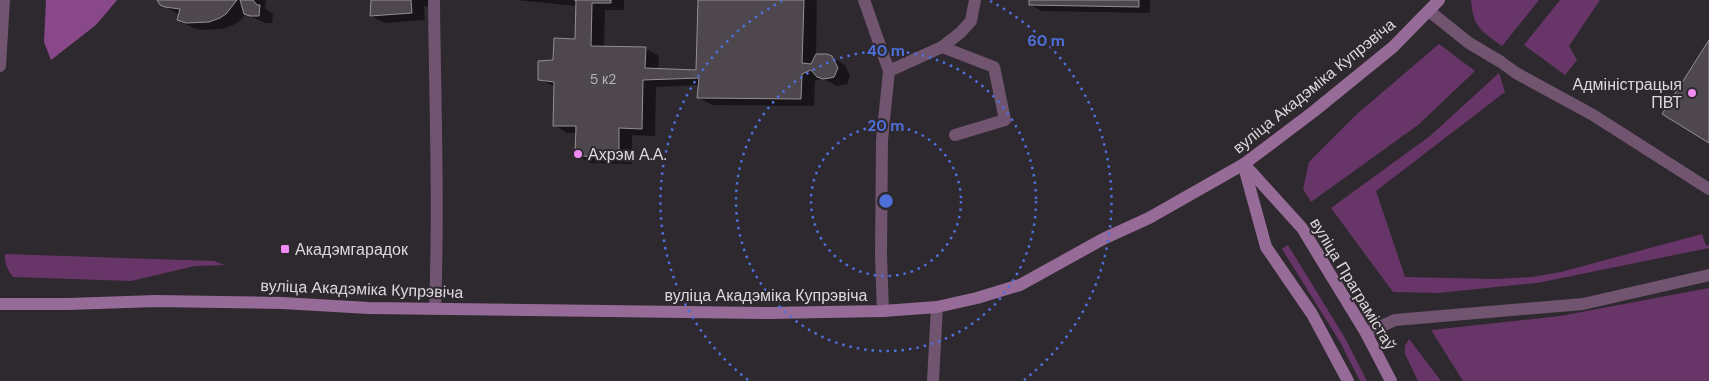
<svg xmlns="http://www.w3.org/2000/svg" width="1709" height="381" viewBox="0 0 1709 381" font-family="'DM Sans',sans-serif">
<rect width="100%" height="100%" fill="#2e292e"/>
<g fill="#683569">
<path d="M 1471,0 L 1539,0 L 1502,46 C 1481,31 1473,27 1471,0 Z"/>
<polygon points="1560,0 1600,0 1569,46 1577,60 1565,75 1524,45"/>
<polygon points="1439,44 1475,71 1418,125 1311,202 1303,189 1309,162 1357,114"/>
<polygon points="1499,73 1505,92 1376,191 1405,277 1495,279 1532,277 1561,272 1702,234 1706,246 1709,245 1709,248 1537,283 1438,293 1393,292 1331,208 1430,136"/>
<polygon points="1288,245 1345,338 1367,381 1360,381 1340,342 1282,249"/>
<path d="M 5,254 L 214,261 L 225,265 L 195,266 L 131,281 L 13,277 C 8,270 4,263 5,254 Z"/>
<polygon points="1709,288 1709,381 1463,381 1431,330 1560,316"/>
<polygon points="1409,339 1441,381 1418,381 1405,354 1405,346"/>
</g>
<polygon fill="#88488a" points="46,0 117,0 96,25 51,60 44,42"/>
<g fill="#0007">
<polygon points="158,0 266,0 265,8 273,14 272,23 265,23 246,14 240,21 233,25 223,29 200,30 191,27 178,20 180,15 161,4"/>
<polygon points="372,0 434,0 433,7 424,6 425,20 385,23 371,16"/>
<polygon points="516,0 624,0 624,10 605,10 604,47 645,48 659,56 658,70 698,71 699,0 815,0 817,1 816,56 832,57 845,65 850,76 847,84 837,86 822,78 815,81 814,106 712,105 698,97 700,85 656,87 655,136 632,135 632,164 590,163 577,155 577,133 567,133 554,125 555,87 539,79 554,62 577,40 577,6"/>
<polygon points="1031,0 1150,0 1150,13 1042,11 1031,5"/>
</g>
<g fill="#4e484e" stroke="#958e94">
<polygon points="157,0 237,0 226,14 220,18 209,22 186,23 177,20 180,9 165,7 160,5"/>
<polygon points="240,0 253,0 257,5 260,5 259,16 250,16 244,14"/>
<polygon points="371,0 411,0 412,13 370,16"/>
<polygon points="574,0 611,0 611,3 592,3 591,46 646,47 645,68 696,70 698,0 804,0 802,63 811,64 816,54 827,54 832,56 838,68 834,77 830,78 823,79 817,77 811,70 802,74 801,99 697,98 699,78 643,80 642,129 619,128 619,157 575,156 576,126 553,126 554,82 538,80 538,61 553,60 554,38 575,39 576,0"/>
<polygon points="1029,0 1139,0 1139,7 1029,5"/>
<polygon points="1709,40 1709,143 1662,114"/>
</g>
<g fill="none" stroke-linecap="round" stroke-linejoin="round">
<g stroke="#705470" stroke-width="12">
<path d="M 434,0 C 435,103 439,205 435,308"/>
<polyline points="864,0 889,71"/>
<polyline points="1429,11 1469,43 1501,62 1516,73 1593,115 1709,189"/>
<polyline points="942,47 960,33 971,21 975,0"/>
<polyline points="0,66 4,0"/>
<polyline points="883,311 881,255 882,140 889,71 942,47 994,67 1005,120 955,135"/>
<polyline points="1366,333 1395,320 1583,304 1709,275"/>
<polyline points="933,381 937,307"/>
</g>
<g stroke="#976b97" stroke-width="12">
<polyline points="1244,164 1302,228 1366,333 1391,381"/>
<polyline points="1244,167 1266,247 1312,314 1348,381"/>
<polyline points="0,304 68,304 156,301 282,303 369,308 769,313 883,311 937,307 977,298 1020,285 1103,239 1149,218 1244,164 1313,112 1393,47 1439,0"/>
</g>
</g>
<g fill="none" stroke="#4d70d9" stroke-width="2.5" stroke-dasharray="2.5 5">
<circle cx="886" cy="201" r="75"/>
<circle cx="886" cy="201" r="150"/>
<path d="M748 380A226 226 0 0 1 782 1M990 1A226 226 0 0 1 1024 380"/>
</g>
<g fill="#f18af3" stroke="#2e292e" stroke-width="2">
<circle cx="1692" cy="93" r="5"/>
<circle cx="578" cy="154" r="5"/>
<rect x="280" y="244" width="10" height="10" rx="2.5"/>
</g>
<g text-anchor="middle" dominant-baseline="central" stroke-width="4" stroke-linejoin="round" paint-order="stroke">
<g font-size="14" fill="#b8b4b8">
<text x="603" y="79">5 к2</text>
</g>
<g font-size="16" fill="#dcd8dc" stroke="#2e292e" text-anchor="start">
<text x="1682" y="84" text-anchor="end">Адміністрацыя<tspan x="1682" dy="18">ПВТ</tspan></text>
<text x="588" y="154">Ахрэм А.А.</text>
<text x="295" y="249">Акадэмгарадок</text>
</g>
<g font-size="16" fill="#dcd8dc" stroke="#2e292e">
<text transform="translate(1314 86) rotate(-39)">вуліца Акадэміка Купрэвіча</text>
<text transform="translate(1353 284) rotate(59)">вуліца Праграмістаў</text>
<text transform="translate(362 289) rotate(2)">вуліца Акадэміка Купрэвіча</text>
<text x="766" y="295">вуліца Акадэміка Купрэвіча</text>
</g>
</g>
<circle cx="886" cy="201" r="8" fill="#4d70d9" stroke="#2e292e" stroke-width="2.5"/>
<g font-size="15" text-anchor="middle" font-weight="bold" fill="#4d70d9" stroke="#2e292e" stroke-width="4" stroke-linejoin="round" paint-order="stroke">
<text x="1046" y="46">60 m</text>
<text x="886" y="56">40 m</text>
<text x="886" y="131">20 m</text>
</g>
</svg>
